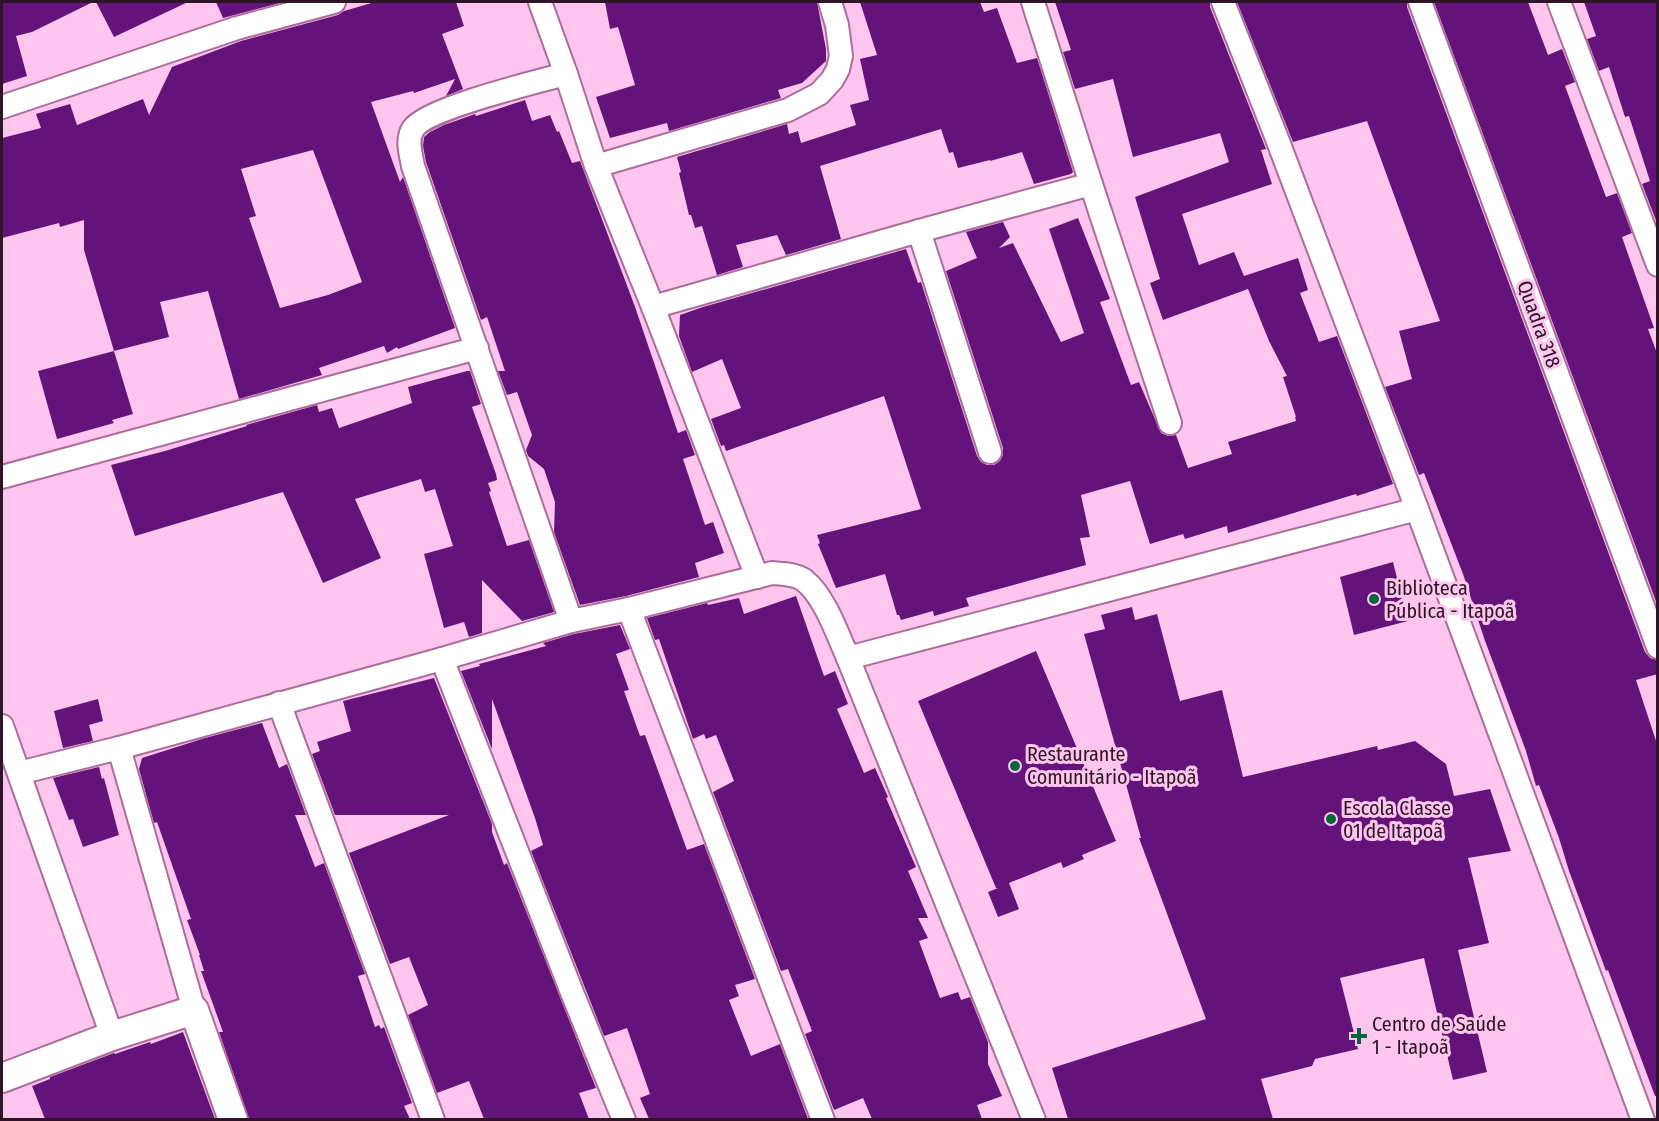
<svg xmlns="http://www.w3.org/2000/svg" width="1659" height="1121" viewBox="0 0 1659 1121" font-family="'Fira Sans Condensed',sans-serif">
<rect width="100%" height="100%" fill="#fec6ee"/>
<g fill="#64137a" fill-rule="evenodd">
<polygon points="2,2 93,2 32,32 16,36 27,76 2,84"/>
<polygon points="96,2 188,2 114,37"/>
<polygon points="216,2 284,2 223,18"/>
<path d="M 375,2 L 456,2 L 464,26 L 442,34 L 463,89 L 446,96 L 455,79 L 414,93 L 413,91 L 371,102 L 400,182 L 403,177 L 455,328 L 398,349 L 397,347 L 387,353 L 384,346 L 319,368 L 322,375 L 239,399 L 208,291 L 160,302 L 169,337 L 114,351 L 84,250 L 84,220 L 60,227 L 59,223 L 2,238 L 2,138 L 41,128 L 36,114 L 70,104 L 77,125 L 143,99 L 149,115 L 172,67 L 241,41 L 338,15 L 344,11 ZM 313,150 L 362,282 L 328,295 L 280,308 L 249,218 L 256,216 L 241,169 Z"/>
<polygon points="605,2 817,2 826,49 826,61 802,83 778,90 781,98 669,131 667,123 610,138 596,97 635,85 618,27 610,29"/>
<polygon points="860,2 980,2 984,12 997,8 1017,63 1037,58 1073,172 1071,174 1034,184 1022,152 990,161 990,160 958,168 953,152 949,153 941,129 820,166 841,239 786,255 777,235 736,245 743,267 717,275 702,226 695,228 691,215 689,215 679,173 681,172 677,157 787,124 789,134 798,131 801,143 856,125 850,105 869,100 860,59 877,55"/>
<polygon points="1055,2 1210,2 1210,7 1266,149 1261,150 1272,184 1182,214 1199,265 1234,252 1244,276 1298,258 1308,290 1300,293 1319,342 1337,336 1393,484 1357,496 1356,494 1228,533 1227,526 1185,539 1183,534 1150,544 1130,481 1081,495 1090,537 1080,538 1086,565 966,598 969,606 934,616 933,611 901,620 899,615 897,615 885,574 836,588 818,544 820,543 817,535 921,509 884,396 726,451 724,445 721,446 711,419 741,408 722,359 692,372 679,336 680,315 703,307 906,249 918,283 921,282 977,456 981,462 987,465 994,465 1000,461 1003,454 1003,448 946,271 977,258 966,232 1003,222 1010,237 999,248 1013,243 1061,342 1084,333 1049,229 1078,218 1110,299 1100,302 1131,385 1139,382 1161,433 1168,436 1176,435 1188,468 1232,454 1228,442 1296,421 1295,417 1296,417 1283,377 1287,376 1269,341 1248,289 1163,320 1150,283 1160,279 1135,197 1229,162 1220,133 1133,157 1113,79 1075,89 1063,52 1071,50"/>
<polygon points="1237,2 1407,2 1407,7 1645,652 1650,658 1658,660 1658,674 1636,680 1658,747 1658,1096 1655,1096 1608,970 1606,971 1569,871 1559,838 1539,785 1536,786 1526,751 1484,638 1463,574 1424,473 1419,475 1385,387 1412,379 1399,331 1440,321 1367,121 1293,142"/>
<polygon points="1434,2 1528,2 1548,55 1562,49 1575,82 1565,86 1606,197 1617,193 1632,233 1622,237 1654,328 1648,329 1658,356 1658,607"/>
<polygon points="1584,2 1658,2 1657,223 1642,184 1650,181 1629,116 1625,117 1609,67 1599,71 1587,39 1596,36"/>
<polygon points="525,100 532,121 550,115 557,132 559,131 572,163 580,161 634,304 678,433 686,430 695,455 683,459 705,525 713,522 724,553 695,563 699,577 626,596 580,605 554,532 555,502 544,469 528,456 526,450 532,435 517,392 507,395 498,371 505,371 487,317 481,320 426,162 423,146 424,137 430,132 444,125 475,114 476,116"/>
<polygon points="114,351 133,414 112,420 114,423 57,439 38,371"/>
<polygon points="467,371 470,371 481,404 472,407 496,474 497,480 488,483 491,491 489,492 507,546 529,540 554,612 522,621 482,580 482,633 469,637 464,622 444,628 424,554 453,546 435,489 425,492 421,479 355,499 381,558 323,583 283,492 135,536 111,465 165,451 247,426 246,425 317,405 319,412 332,408 339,428 412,403 408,387"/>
<polygon points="1393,562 1408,621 1354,635 1340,577"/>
<polygon points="796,596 824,676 835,671 848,704 837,709 864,773 875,768 888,797 886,798 916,867 908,871 928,918 918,918 928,938 919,941 940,998 958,992 961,1000 970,997 988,1042 988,1064 1002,1096 977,1105 982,1119 872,1119 863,1098 834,1110 805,1034 812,1031 788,969 781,971 713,792 734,781 716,735 706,739 704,734 693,739 659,639 655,640 647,618 707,603 708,605 739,598 744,614"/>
<polygon points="1132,607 1135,620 1157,614 1180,701 1222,690 1243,777 1377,746 1378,750 1415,741 1446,764 1454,796 1490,789 1511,851 1468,858 1489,943 1458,950 1487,1072 1453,1080 1424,958 1340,978 1358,1049 1315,1059 1312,1066 1261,1079 1273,1119 1068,1119 1052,1068 1206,1019 1139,838 1141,838 1084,634 1105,629 1101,615"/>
<polygon points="620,625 630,649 616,654 629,690 624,691 640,736 645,735 687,850 704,844 755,979 735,985 739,996 729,1000 751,1056 780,1044 808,1119 649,1119 640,1098 650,1094 627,1028 604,1036 531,851 543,845 535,818 492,699 492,749 461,671 480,666 479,664 546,646 543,643 574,634"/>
<polygon points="1036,651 1116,841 1082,855 1084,859 1063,868 1061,862 1009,883 1019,909 998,917 988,892 998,888 996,888 918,701"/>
<polygon points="434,678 492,824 492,832 504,865 507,863 596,1088 579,1093 589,1119 484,1119 469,1081 437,1093 408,1015 428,1005 409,957 390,964 349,853 449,815 335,815 312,754 320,751 317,742 351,731 343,701"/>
<polygon points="98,699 103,721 89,725 93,741 63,748 54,711"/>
<polygon points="262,723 279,768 287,764 306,815 295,815 315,867 324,863 365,974 358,976 375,1027 379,1025 381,1029 384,1027 412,1103 404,1106 410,1119 249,1119 219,1032 223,1032 201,971 204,971 199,955 200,955 187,920 191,919 157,822 154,823 139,769 142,758 205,738"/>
<polygon points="99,767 102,779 104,778 119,835 83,847 73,819 69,820 53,778"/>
<polygon points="183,1032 215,1119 45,1119 32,1086 50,1079 50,1077 114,1053 115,1054 150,1042 151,1044"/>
</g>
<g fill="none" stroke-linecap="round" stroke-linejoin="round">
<defs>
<g id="minor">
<polyline points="540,2 566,74 596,166 653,307 757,577"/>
<polyline points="1033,2 1091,184 1170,423"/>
<polyline points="1223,2 1276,136 1417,509"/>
<polyline points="1420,2 1658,647"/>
<polyline points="1559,2 1658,265"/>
<path d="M 566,74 C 539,81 425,109 413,129 C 406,140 411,155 413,166 L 571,621"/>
<polyline points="2,107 237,28 334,2"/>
<polyline points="596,166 788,110 819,94 832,80 838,69 841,56 837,25 830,2"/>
<polyline points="919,231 990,452"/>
<polyline points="653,307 919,231 1091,184"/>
<polyline points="2,477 477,348"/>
<polyline points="629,609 823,1120"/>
<polyline points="848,658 1417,509 1643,1120"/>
<polyline points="442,659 573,995 624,1120"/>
<polyline points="279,703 433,1120"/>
<polyline points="2,726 112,1036"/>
<polyline points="119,748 194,1010"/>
<path d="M 19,773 L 119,748 L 442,659 L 571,621 L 629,609 L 772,573 C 783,574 795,574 804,580 C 825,597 837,633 848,658 L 1034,1120"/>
</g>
<polyline id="tertiary" points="2,1078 112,1036 194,1010 233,1120"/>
</defs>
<use href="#minor" stroke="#ac6d9b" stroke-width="26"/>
<use href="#tertiary" stroke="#ac6d9b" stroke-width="32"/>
<use href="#minor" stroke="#fff" stroke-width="22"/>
<use href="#tertiary" stroke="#fff" stroke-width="28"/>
</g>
<g fill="#00673d" stroke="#fec6ee" stroke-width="2">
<circle cx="1374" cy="599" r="6"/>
<circle cx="1015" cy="766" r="6"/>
<circle cx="1331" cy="819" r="6"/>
<path d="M1356 1027h6v6h6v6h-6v6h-6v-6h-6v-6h6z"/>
</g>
<g text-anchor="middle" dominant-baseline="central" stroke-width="6" stroke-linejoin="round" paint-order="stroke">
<g font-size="20" fill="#2d1426" stroke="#fec6ee">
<text transform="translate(1539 324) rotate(70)">Quadra 318</text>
</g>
<g font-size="20" fill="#2d1426" stroke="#fec6ee" text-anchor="start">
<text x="1386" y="588">Biblioteca<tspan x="1386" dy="23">Pública - Itapoã</tspan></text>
<text x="1027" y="754">Restaurante<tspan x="1027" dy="23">Comunitário - Itapoã</tspan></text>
<text x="1343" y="808">Escola Classe<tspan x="1343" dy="23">01 de Itapoã</tspan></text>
<text x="1372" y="1024">Centro de Saúde<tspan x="1372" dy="23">1 - Itapoã</tspan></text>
</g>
</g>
<rect width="1659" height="1121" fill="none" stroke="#2d1426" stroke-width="6"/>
</svg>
